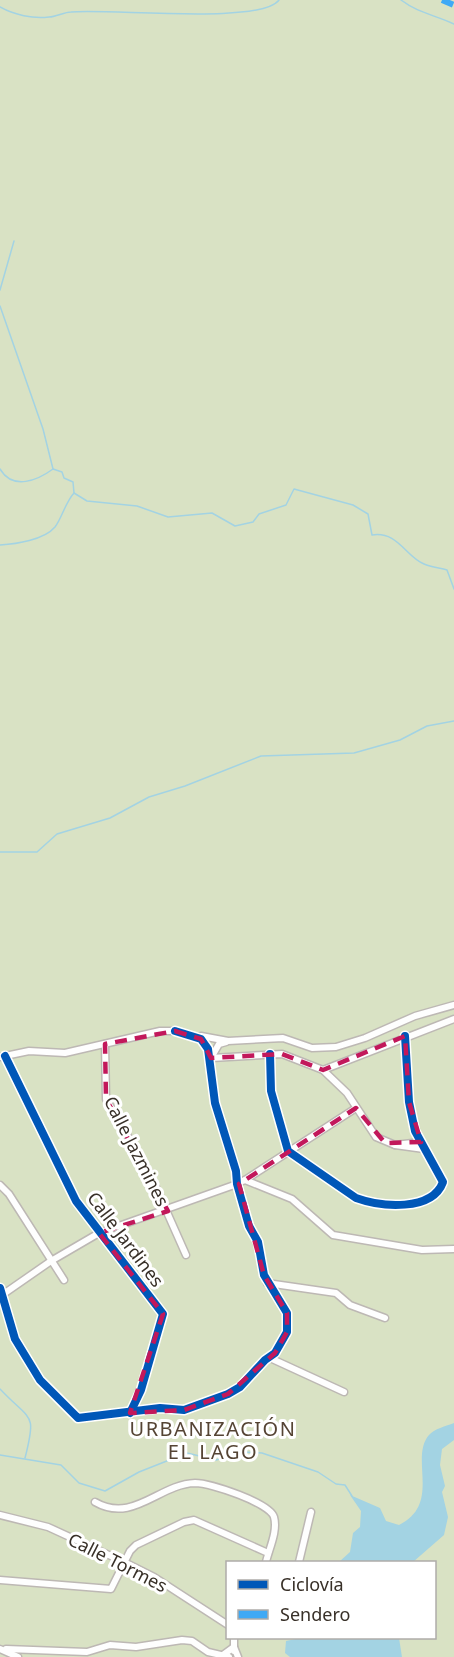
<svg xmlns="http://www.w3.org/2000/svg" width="454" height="1657" viewBox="0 0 454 1657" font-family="'Noto Sans',sans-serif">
<rect width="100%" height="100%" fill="#fbf9f7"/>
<path fill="#d9e2c4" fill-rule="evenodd" d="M 0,0 L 454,0 L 454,1657 L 0,1657 ZM 228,1562 L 434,1562 L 434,1638 L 228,1638 Z"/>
<g fill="#a3d3e3">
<path d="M 454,1423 L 454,1440 L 442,1449 L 440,1465 L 445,1486 L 442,1492 L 448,1517 L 444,1535 L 413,1562 L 339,1562 L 350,1552 L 353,1533 L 360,1527 L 361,1511 L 350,1495 L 380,1508 L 386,1521 L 399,1525 C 442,1504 409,1458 429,1435 C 434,1429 446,1426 454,1423 Z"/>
<polygon points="300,1638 399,1638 402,1657 290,1657 285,1653 286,1641"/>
</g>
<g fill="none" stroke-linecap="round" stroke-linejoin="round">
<g stroke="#a3d3e3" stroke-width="1.5">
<path d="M 401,0 C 418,13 435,15 454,24"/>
<path d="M 0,7 C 14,15 33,19 49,17 C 56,17 64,12 71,12 C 107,8 261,25 279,0"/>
<polyline points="0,290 14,241"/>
<polyline points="0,306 43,429 53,469"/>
<path d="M 0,469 C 13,491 38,480 53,469 L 62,472 L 64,478 L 73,482 L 74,493 L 87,501 L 137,506 L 168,517 L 212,513 L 235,526 L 253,522 L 259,514 L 286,505 L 294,489 L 353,505 L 368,514 L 372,535 C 398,531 405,556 424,564 C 431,567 440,568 447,570 L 454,589"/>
<path d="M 0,545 C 16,544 44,540 55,527 C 62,518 65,503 74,493"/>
<polyline points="0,852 37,852 57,834 110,818 149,797 185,786 261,756 354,753 400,740 427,726 454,721"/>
<path d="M 0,1389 C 31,1422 37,1411 25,1458"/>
<polyline points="0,1455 61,1465 79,1483 105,1491 139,1472 187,1453 216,1460 244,1452 262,1453 318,1472 336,1484 345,1485 352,1496"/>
</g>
<defs>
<g id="minor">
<polyline points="201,1036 228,1041 283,1038 312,1048 336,1047 365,1038 415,1016 454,1005"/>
<polyline points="105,1044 106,1099 150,1174 186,1255"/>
<path d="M 270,1054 L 271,1091 L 288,1151 L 356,1198 C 381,1207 432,1212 443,1182 L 415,1131 L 409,1102 L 405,1036"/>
<polyline points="5,1056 76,1201 163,1314 141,1390 130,1413"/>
<polyline points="0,1057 29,1051 65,1053 160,1031 176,1031"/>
<polyline points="211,1058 282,1054 323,1070 454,1019"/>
<polyline points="211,1058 219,1044 226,1042"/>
<polyline points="323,1070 347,1093 376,1137 395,1145"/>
<polyline points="421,1142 395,1145 424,1149"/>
<polyline points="245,1180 356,1108"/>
<polyline points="240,1182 245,1180 292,1199 333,1235 422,1250 454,1249"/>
<polyline points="0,1185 9,1194 64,1280"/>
<polyline points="267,1283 336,1293 350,1305 385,1318"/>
<polyline points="0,1288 15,1339 40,1380 78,1418 160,1408 184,1410 228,1394 240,1387 265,1360 275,1353 287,1332 287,1313 264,1275 258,1242 249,1226 237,1184 236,1171 215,1103 208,1049 201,1039 175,1031"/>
<polyline points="2,1295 51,1261 99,1233 237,1184"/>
<polyline points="270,1358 344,1392"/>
<path d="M 95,1502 C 133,1524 159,1484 195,1483 C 211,1483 270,1503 274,1517 C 278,1531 269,1549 266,1562"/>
<polyline points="0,1515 48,1527 124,1562 154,1577 228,1625"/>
<polyline points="299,1562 311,1512"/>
<polyline points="0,1580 111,1589 130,1551 136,1545 184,1522 194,1520 268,1553"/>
<polyline points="0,1649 18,1657"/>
<polyline points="6,1649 87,1652 110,1645 136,1647 182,1640 192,1641 208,1652 229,1657"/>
<polyline points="234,1651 234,1638"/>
<polyline points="223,1655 234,1647 238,1657"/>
</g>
</defs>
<use href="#minor" stroke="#bdb8b4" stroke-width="9"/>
<use href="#minor" stroke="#fefefe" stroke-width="6"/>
<polyline stroke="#3fa9f5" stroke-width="6" stroke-dasharray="12 6" stroke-linecap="butt" points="442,0 454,5"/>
<defs>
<g id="cycleway">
<path d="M 270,1054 L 271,1091 L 288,1151 L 356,1198 C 381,1207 432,1212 443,1182 L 415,1131 L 409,1102 L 405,1036"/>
<polyline points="5,1056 76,1201 163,1314 141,1390 130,1413"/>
<polyline points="0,1288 15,1339 40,1380 78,1418 160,1408 184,1410 228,1394 240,1387 265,1360 275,1353 287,1332 287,1313 264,1275 258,1242 249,1226 237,1184 236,1171 215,1103 208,1049 201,1039 175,1031"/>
</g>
</defs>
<use href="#cycleway" stroke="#fff" stroke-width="11"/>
<use href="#cycleway" stroke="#0057b8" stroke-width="8"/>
</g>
<path fill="none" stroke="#c2185b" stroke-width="4.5" stroke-dasharray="12 8" stroke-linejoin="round" d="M 175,1031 L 201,1039 L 211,1058 L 282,1054 L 323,1070 L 405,1036 L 409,1102 L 421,1142 L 385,1143 L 356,1108 L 239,1184 L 264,1275 L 287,1313 L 287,1332 L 275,1353 L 228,1394 L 184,1410 L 130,1413 L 163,1314 L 99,1233 L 168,1211 L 106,1099 L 105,1044 Z"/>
<g text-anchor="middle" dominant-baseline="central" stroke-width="6" stroke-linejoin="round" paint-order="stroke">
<g font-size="18" fill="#383028" stroke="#fff">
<text transform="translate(137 1151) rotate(63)">Calle Jazmines</text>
<text transform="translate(126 1239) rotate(53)">Calle Jardines</text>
<text transform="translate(118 1562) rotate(27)">Calle Tormes</text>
</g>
<g font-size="20" letter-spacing="1.5" fill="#554434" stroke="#fff">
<text x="213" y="1428">URBANIZACIÓN<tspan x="213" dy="23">EL LAGO</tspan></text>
</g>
</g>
<rect x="226" y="1561" width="210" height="78" fill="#ffffff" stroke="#afaca9" stroke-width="1.5"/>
<rect x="238" y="1580" width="30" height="9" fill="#0057b8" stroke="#afaca9" stroke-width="1.5"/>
<text x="280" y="1591" font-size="18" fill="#383028">Ciclovía</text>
<rect x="238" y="1610" width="30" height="9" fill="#3fa9f5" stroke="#afaca9" stroke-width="1.5"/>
<text x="280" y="1621" font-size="18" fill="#383028">Sendero</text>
</svg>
